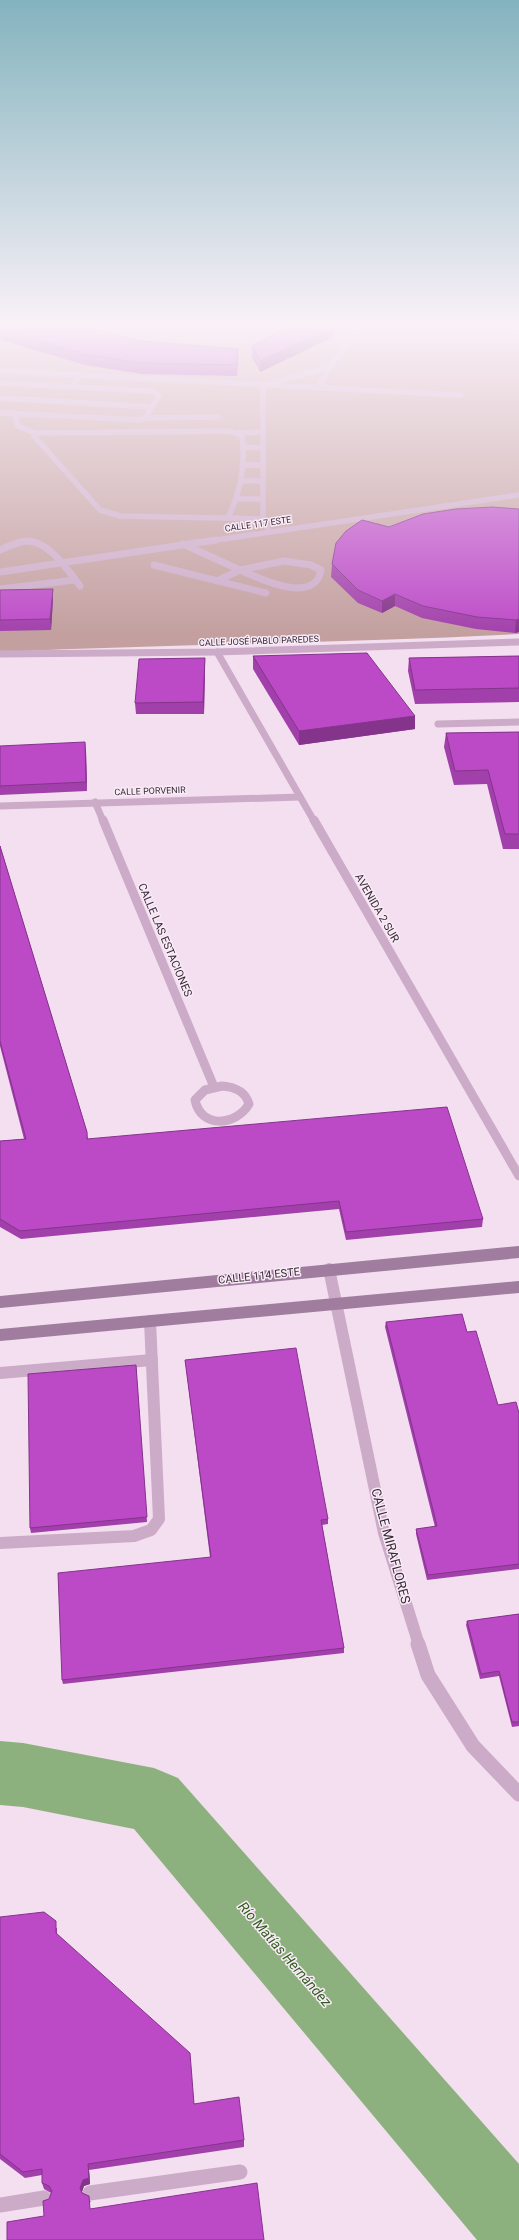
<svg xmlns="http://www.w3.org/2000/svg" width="519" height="2240" viewBox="0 0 519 2240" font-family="Roboto,sans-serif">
<rect width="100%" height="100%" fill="#f3dfef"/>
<path fill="#c39f9f" d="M 0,323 L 519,323 L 519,634 C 346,643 173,644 0,652 Z"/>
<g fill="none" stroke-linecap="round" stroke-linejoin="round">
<polygon fill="#8db17e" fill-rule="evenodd" points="0,1741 23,1743 154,1768 178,1778 519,2164 519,2240 477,2240 134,1829 23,1807 0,1805"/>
<g stroke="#ccabc8" stroke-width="5.5">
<polyline points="497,323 513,328 519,337"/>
<polyline points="0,383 74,387"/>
<polyline points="0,398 152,407"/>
<polyline points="0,413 141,420 145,418 159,395 151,391 74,387 78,375"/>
<path d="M 14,413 L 18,426 L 35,433 L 230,431 L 242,436 C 246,465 241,491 228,518"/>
<polyline points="145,418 218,417"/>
<polyline points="35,433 34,436 100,510 120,516 263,519"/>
<polyline points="237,433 263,432"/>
<polyline points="244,447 263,448"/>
<polyline points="242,465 263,465"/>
<polyline points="241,481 263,481"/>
<polyline points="238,499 263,499"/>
</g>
<g stroke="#ccabc8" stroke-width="7">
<polyline points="183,544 240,570"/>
<path d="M 0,550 C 8,547 18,541 27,541 C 49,541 68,570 80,586"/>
<path d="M 284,561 L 311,565 L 321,570 C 315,606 258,578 240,570 Z"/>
<polyline points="154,565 266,593"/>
<polyline points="217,581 240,570"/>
<polyline points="0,589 75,580"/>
</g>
<g stroke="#ccabc8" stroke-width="12">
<polyline points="0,1373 152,1360"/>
<polyline points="0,1543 134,1536 151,1530 159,1519 150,1321"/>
</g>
<g stroke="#ccabc8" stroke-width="15">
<polyline points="90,2193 240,2172"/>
<polyline points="0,2205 44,2198"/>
</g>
<g stroke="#ccabc8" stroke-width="5.5">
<polyline points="0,371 461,395"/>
<polyline points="318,388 329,368 363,323"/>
<polyline points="269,531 263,519 263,385 329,368"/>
<polyline points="210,541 519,495"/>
</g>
<g stroke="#ccabc8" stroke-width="7">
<polyline points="0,572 216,540"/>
<polyline points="217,652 314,821"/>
<polyline points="0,654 217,652 519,642"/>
<polyline points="438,724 519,722"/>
<polyline points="95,802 103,821"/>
<polyline points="0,806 300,797"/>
</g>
<g stroke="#ccabc8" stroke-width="9">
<polyline points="103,820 214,1087"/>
<polyline points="314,820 519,1176"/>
<path d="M 222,1086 C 235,1087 245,1091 249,1104 C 236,1126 201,1129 195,1100 L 205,1090 Z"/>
</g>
<polyline stroke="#ccabc8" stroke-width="12" points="329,1269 384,1533 419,1645"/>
<polyline stroke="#ccabc8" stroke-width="15" points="418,1644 428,1675 473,1746 519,1794"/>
<g stroke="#a07c9f" stroke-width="12">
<polyline points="0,1302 519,1252"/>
<polyline points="0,1335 519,1287"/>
</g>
</g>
<g fill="#a240ab">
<polygon points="0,323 113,334 143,341 238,349 237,376 142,374 85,365 0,340"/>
<polygon points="331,338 260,372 252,357 252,346"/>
<polygon points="519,509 519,632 515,633 476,629 422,618 395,606 382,613 358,603 331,577 332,564 389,527"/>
<polygon points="53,589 53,600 51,630 0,631 0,590"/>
<polygon points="253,656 415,716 415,729 299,745 253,669"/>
<polygon points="519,656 519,702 415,704 408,671 409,658"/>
<polygon points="205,658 204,714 136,714 135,703"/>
<polygon points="519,732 519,849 503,849 487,784 454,785 444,747 446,733"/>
<polygon points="0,746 86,750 87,791 0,795"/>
<polygon points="0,846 87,1132 88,1139 483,1219 482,1227 346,1240 339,1209 21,1239 0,1227 0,1141 24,1139 0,1046"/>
<polygon points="386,1322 467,1332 498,1405 519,1413 519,1569 427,1580 416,1534 416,1529 435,1527 385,1327"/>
<polygon points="185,1360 328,1519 328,1524 322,1525 344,1648 344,1653 63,1684 62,1680 210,1557"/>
<polygon points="136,1365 147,1522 31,1533 30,1528"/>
<polygon points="519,1614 519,1726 512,1727 499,1676 480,1679 466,1625 467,1621"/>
<polygon points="0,1917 57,1928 57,1934 194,2104 244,2140 244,2147 89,2170 90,2184 84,2186 82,2192 91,2202 44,2216 49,2199 51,2193 44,2189 42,2183 42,2175 25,2178 0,2159"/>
</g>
<g fill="#84348b">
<polygon points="335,323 344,323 331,338 260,372 260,361"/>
<polygon points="238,349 238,360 237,376 237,365"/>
<polygon points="53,589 53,600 51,630 50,619"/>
<polygon points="395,594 395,606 382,613 382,601"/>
<polygon points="519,619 519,632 515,633 516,620"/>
<polygon points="205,658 205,670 204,714 203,702"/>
<polygon points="415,716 415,729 299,745 299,731"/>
<polygon points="85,742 86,750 87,791 86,782"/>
<polygon points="88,2164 89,2170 90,2184 84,2186 81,2194 80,2188"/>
</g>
<g fill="#bc4ac7" stroke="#84348b">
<polygon points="0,323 76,323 113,334 143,341 238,349 237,365 142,363 84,354 0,329"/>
<polygon points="295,323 335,323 331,327 260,361 252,346"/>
<polygon points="492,507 519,509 519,619 516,620 477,617 423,606 395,594 382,601 358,590 332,564 336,543 346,531 362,520 389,527 423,514 456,509"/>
<polygon points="53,589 50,619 0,620 0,590"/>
<polygon points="367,653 415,716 299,731 253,656"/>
<polygon points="519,656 519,688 415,690 409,658"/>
<polygon points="205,658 203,702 135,703 139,659"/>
<polygon points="519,732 519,834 505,834 488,770 455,771 446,733"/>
<polygon points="85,742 86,782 0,786 0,746"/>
<polygon points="0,846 87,1132 87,1139 447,1107 483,1219 346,1232 339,1201 20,1231 0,1219 0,1141 26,1139 0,1041"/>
<polygon points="462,1314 467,1332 476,1331 498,1405 516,1402 519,1413 519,1564 428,1575 416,1529 437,1526 386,1322"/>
<polygon points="296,1348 328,1519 321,1520 344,1648 62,1680 58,1573 211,1557 185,1360"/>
<polygon points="136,1365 147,1517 30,1528 28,1374"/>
<polygon points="519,1614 519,1722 512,1722 499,1671 481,1674 467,1621"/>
<polygon points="44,1912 56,1921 56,1933 190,2053 194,2104 239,2097 244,2140 88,2164 89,2178 83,2180 80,2188 82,2193 89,2196 90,2209 257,2183 264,2240 7,2240 7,2222 44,2216 43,2201 49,2199 52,2191 49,2186 42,2183 42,2169 23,2172 0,2154 0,1917"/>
</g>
<linearGradient id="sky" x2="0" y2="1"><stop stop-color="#83b3be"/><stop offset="0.51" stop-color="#faf1f8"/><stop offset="1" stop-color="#faf1f8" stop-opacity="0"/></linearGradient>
<rect width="519" height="636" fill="url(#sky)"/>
<g text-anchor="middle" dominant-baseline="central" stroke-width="3" stroke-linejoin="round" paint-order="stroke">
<g font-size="9" fill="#392a3a" stroke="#faecf7">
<text transform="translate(258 524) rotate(-8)">CALLE 117 ESTE</text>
<text transform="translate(259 641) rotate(-2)">CALLE JOSÉ PABLO PAREDES</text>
<text transform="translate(150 791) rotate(-2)">CALLE PORVENIR</text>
</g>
<g font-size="11" fill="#392a3a" stroke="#faecf7">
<text transform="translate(377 908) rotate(60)">AVENIDA 2 SUR</text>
<text transform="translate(165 940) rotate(67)">CALLE LAS ESTACIONES</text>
<text transform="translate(259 1276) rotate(-6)">CALLE 114 ESTE</text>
</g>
<g font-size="13" fill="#392a3a" stroke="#faecf7">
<text transform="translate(391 1546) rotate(75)">CALLE MIRAFLORES</text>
</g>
<g font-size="14" font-style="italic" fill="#2f5c1f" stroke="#faecf7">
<text transform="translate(285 1954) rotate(49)">Río Matías Hernández</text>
</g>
</g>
</svg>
